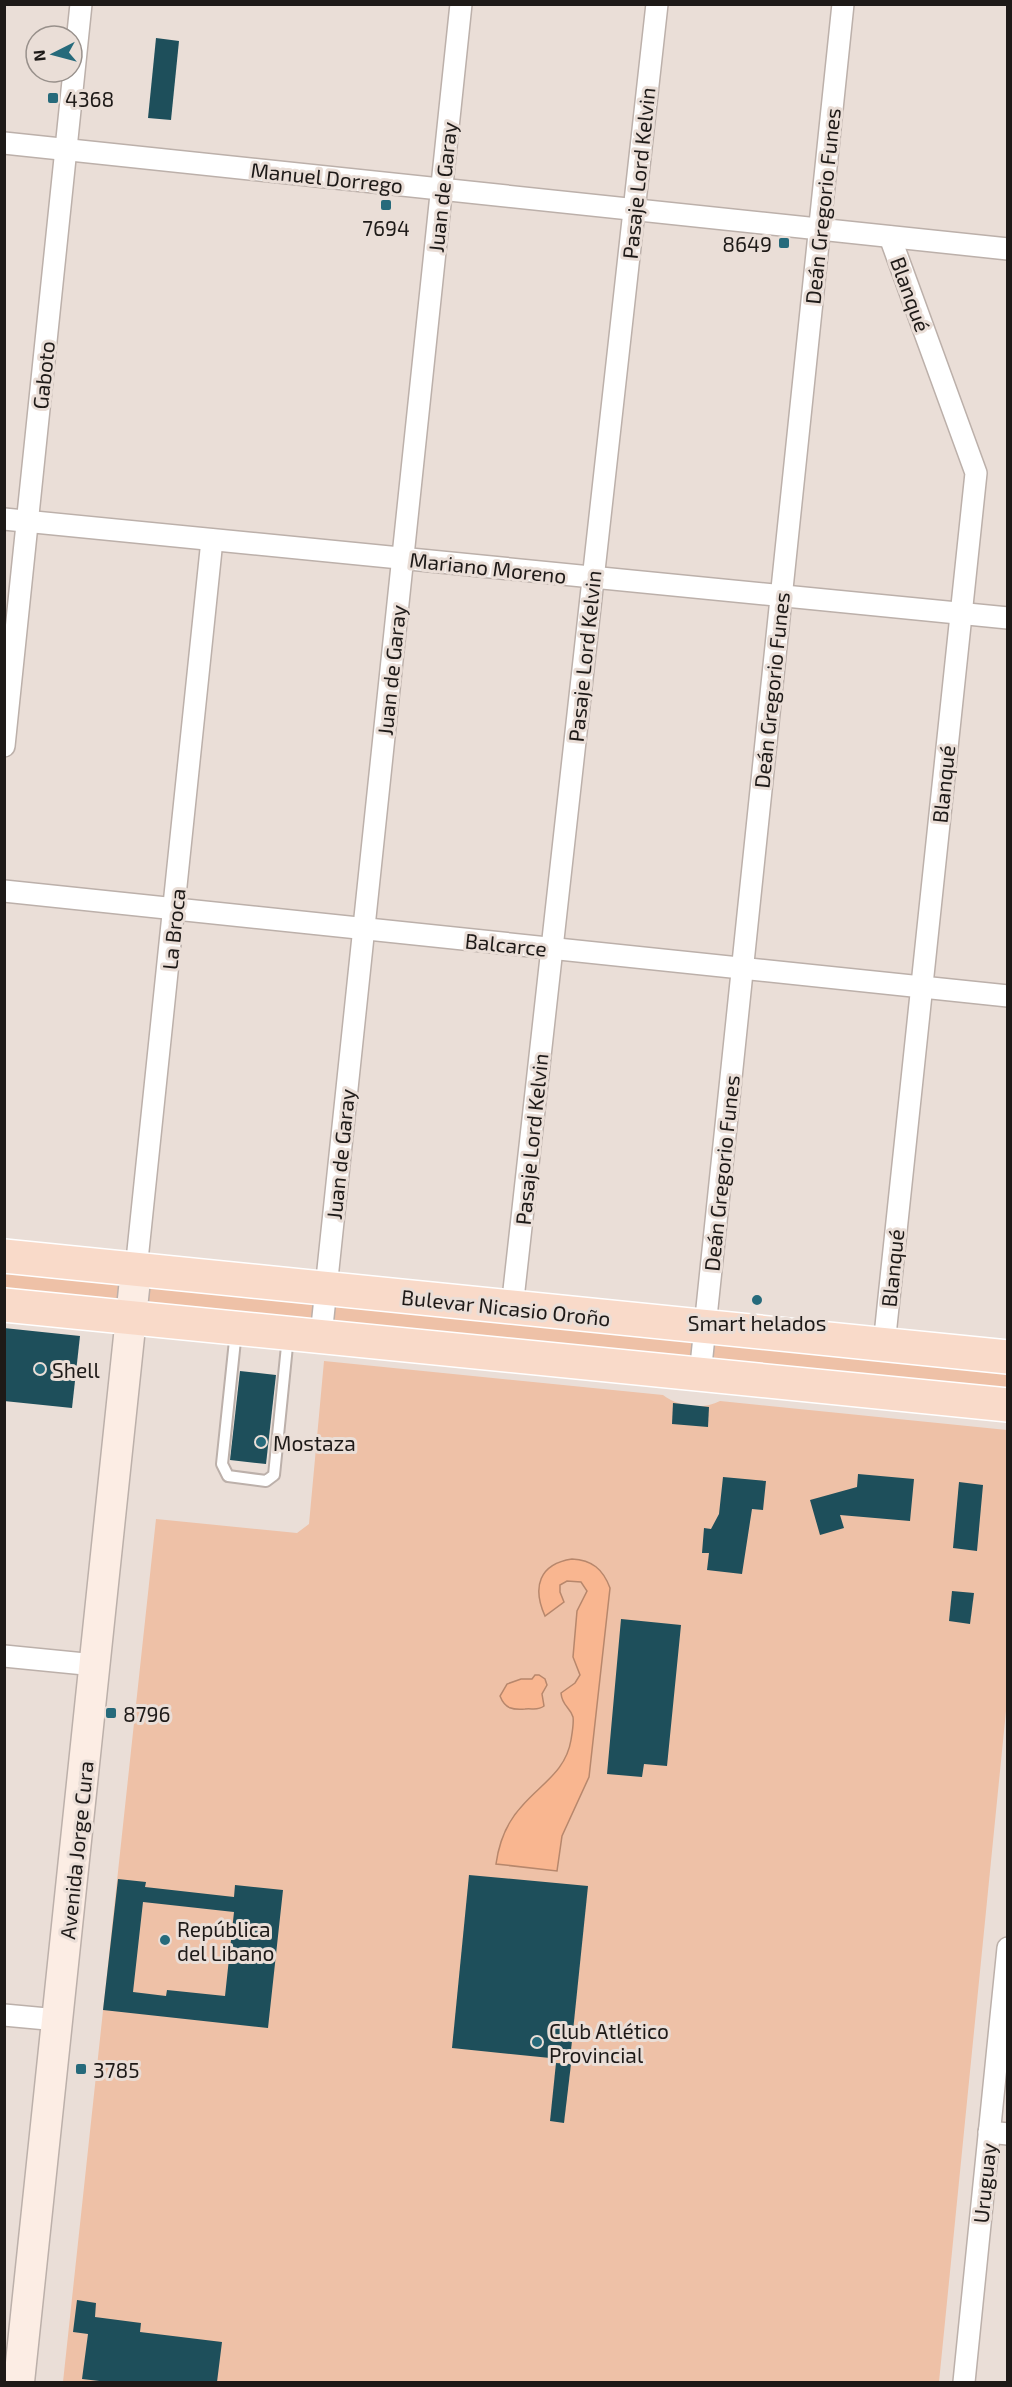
<svg xmlns="http://www.w3.org/2000/svg" width="1012" height="2387" viewBox="0 0 1012 2387" font-family="'Exo 2',sans-serif">
<rect width="100%" height="100%" fill="#eaded7"/>
<g fill="#eec1a7">
<polygon points="5,1256 1007,1357 1007,1405 5,1305"/>
<path d="M 324,1361 L 663,1395 C 678,1407 703,1410 720,1401 L 1007,1430 L 1007,1701 L 939,2382 L 63,2382 L 156,1519 L 297,1533 L 309,1524 Z"/>
</g>
<g fill="#f9b690" stroke="#b7876c" stroke-width="1.5">
<path d="M 572,1559 C 592,1560 603,1569 610,1588 L 589,1777 L 562,1836 L 557,1871 L 496,1864 C 499,1842 506,1823 522,1806 C 541,1784 566,1771 571,1740 C 572,1734 574,1723 573,1717 C 570,1707 562,1706 561,1693 L 575,1683 L 580,1675 L 573,1657 L 577,1611 L 587,1591 L 581,1582 L 567,1581 L 560,1585 L 560,1592 L 564,1602 L 545,1616 C 532,1587 539,1564 572,1559 Z"/>
<path d="M 535,1675 L 539,1675 L 545,1679 L 547,1685 L 542,1694 L 544,1706 C 538,1711 532,1708 525,1709 C 513,1710 505,1709 500,1696 L 507,1684 L 521,1679 L 532,1679 Z"/>
</g>
<g fill="#1e4f5b" fill-rule="evenodd">
<polygon points="156,38 179,41 171,120 148,118"/>
<polygon points="4,1328 80,1336 72,1408 4,1401"/>
<polygon points="240,1371 276,1375 266,1464 230,1460"/>
<polygon points="673,1403 709,1407 708,1427 672,1424"/>
<polygon points="858,1474 914,1479 910,1521 840,1515 844,1528 820,1535 810,1500 857,1487"/>
<polygon points="723,1477 766,1481 763,1510 752,1509 742,1574 707,1570 709,1553 702,1553 704,1528 711,1529 719,1514"/>
<polygon points="959,1482 983,1485 977,1551 953,1548"/>
<polygon points="952,1591 974,1593 970,1624 949,1621"/>
<polygon points="621,1619 681,1625 667,1766 644,1764 642,1777 607,1774"/>
<polygon points="469,1875 588,1886 570,2060 452,2048"/>
<path d="M 118,1879 L 146,1882 L 145,1887 L 234,1897 L 235,1885 L 283,1890 L 268,2028 L 103,2010 ZM 143,1902 L 234,1912 L 225,1996 L 167,1990 L 166,1996 L 133,1992 Z"/>
<polygon points="556,2063 571,2064 564,2123 550,2121"/>
<polygon points="77,2300 96,2303 95,2317 141,2323 140,2332 222,2342 217,2382 108,2382 82,2379 88,2334 73,2332"/>
</g>
<g fill="none" stroke-linecap="round" stroke-linejoin="round">
<defs>
<polyline id="lane" points="236,1331 222,1464 228,1476 266,1481 274,1475 288,1336"/>
<g id="street">
<polyline points="4,143 1008,249"/>
<polyline points="4,519 1008,618"/>
<polyline points="4,746 81,4"/>
<polyline points="4,891 1008,996"/>
<polyline points="136,1270 212,540"/>
<polyline points="512,1308 657,4"/>
<polyline points="321,1336 461,4"/>
<polyline points="884,1345 976,473 890,237"/>
<polyline points="700,1375 843,4"/>
<polyline points="4,1656 95,1665"/>
<polyline points="4,2015 58,2020"/>
<polyline points="989,2132 1008,2134"/>
<polyline points="964,2382 1008,1948"/>
</g>
<polyline id="secondary" points="19,2382 136,1270"/>
<g id="primary">
<polyline points="4,1256 1008,1357"/>
<polyline points="4,1305 1008,1405"/>
</g>
</defs>
<use href="#lane" stroke="#bcb0aa" stroke-width="14"/>
<use href="#street" stroke="#bcb0aa" stroke-width="24"/>
<use href="#secondary" stroke="#bcb0aa" stroke-width="33"/>
<use href="#primary" stroke="#fff" stroke-width="36"/>
<use href="#lane" stroke="#fff" stroke-width="10"/>
<use href="#street" stroke="#fff" stroke-width="21"/>
<use href="#secondary" stroke="#fcede4" stroke-width="30"/>
<use href="#primary" stroke="#f9dac9" stroke-width="33"/>
</g>
<g fill="#266a7b" stroke="#eaded7" stroke-width="2">
<rect x="47" y="92" width="12" height="12" rx="3"/>
<rect x="380" y="199" width="12" height="12" rx="3"/>
<rect x="778" y="237" width="12" height="12" rx="3"/>
<circle cx="757" cy="1300" r="6"/>
<circle cx="40" cy="1369" r="6"/>
<circle cx="261" cy="1442" r="6"/>
<rect x="105" y="1707" width="12" height="12" rx="3"/>
<circle cx="165" cy="1940" r="6"/>
<circle cx="537" cy="2042" r="6"/>
<rect x="75" y="2063" width="12" height="12" rx="3"/>
</g>
<g text-anchor="middle" dominant-baseline="central" stroke-width="6" stroke-linejoin="round" paint-order="stroke">
<g font-size="21" fill="#1e1a18" stroke="#eaded7" text-anchor="start">
<text x="65" y="98">4368</text>
<text x="386" y="227" text-anchor="middle">7694</text>
<text x="772" y="243" text-anchor="end">8649</text>
<text x="757" y="1322" text-anchor="middle">Smart helados</text>
<text x="52" y="1369">Shell</text>
<text x="273" y="1442">Mostaza</text>
<text x="123" y="1713">8796</text>
<text x="177" y="1928">República<tspan x="177" dy="24">del Libano</tspan></text>
<text x="549" y="2030">Club Atlético<tspan x="549" dy="24">Provincial</tspan></text>
<text x="93" y="2069">3785</text>
</g>
<g font-size="21" fill="#1e1a18" stroke="#eaded7">
<text transform="translate(638 173) rotate(-84)">Pasaje Lord Kelvin</text>
<text transform="translate(327 177) rotate(6)">Manuel Dorrego</text>
<text transform="translate(442 187) rotate(-84)">Juan de Garay</text>
<text transform="translate(822 206) rotate(-84)">Deán Gregorio Funes</text>
<text transform="translate(911 294) rotate(70)">Blanqué</text>
<text transform="translate(43 375) rotate(-84)">Gaboto</text>
<text transform="translate(488 567) rotate(6)">Mariano Moreno</text>
<text transform="translate(584 656) rotate(-84)">Pasaje Lord Kelvin</text>
<text transform="translate(391 670) rotate(-84)">Juan de Garay</text>
<text transform="translate(771 690) rotate(-84)">Deán Gregorio Funes</text>
<text transform="translate(943 784) rotate(-84)">Blanqué</text>
<text transform="translate(173 929) rotate(-84)">La Broca</text>
<text transform="translate(506 944) rotate(6)">Balcarce</text>
<text transform="translate(531 1139) rotate(-84)">Pasaje Lord Kelvin</text>
<text transform="translate(340 1154) rotate(-84)">Juan de Garay</text>
<text transform="translate(721 1173) rotate(-84)">Deán Gregorio Funes</text>
<text transform="translate(892 1268) rotate(-84)">Blanqué</text>
<text transform="translate(506 1307) rotate(6)">Bulevar Nicasio Oroño</text>
<text transform="translate(76 1850) rotate(-84)">Avenida Jorge Cura</text>
<text transform="translate(984 2183) rotate(-84)">Uruguay</text>
</g>
</g>
<rect width="1012" height="2387" fill="none" stroke="#1e1a18" stroke-width="12"/>
<g transform="translate(54 54) rotate(264)"><circle r="28" fill="#eaded7" stroke="#98908b" stroke-width="1.5"/>
<path d="M0-4.5L10 22L0 15L-10 22Z" fill="#266a7b"/>
<text y="-9" font-size="16" font-weight="bold" text-anchor="middle" fill="#1e1a18">N</text>
</g>
</svg>
